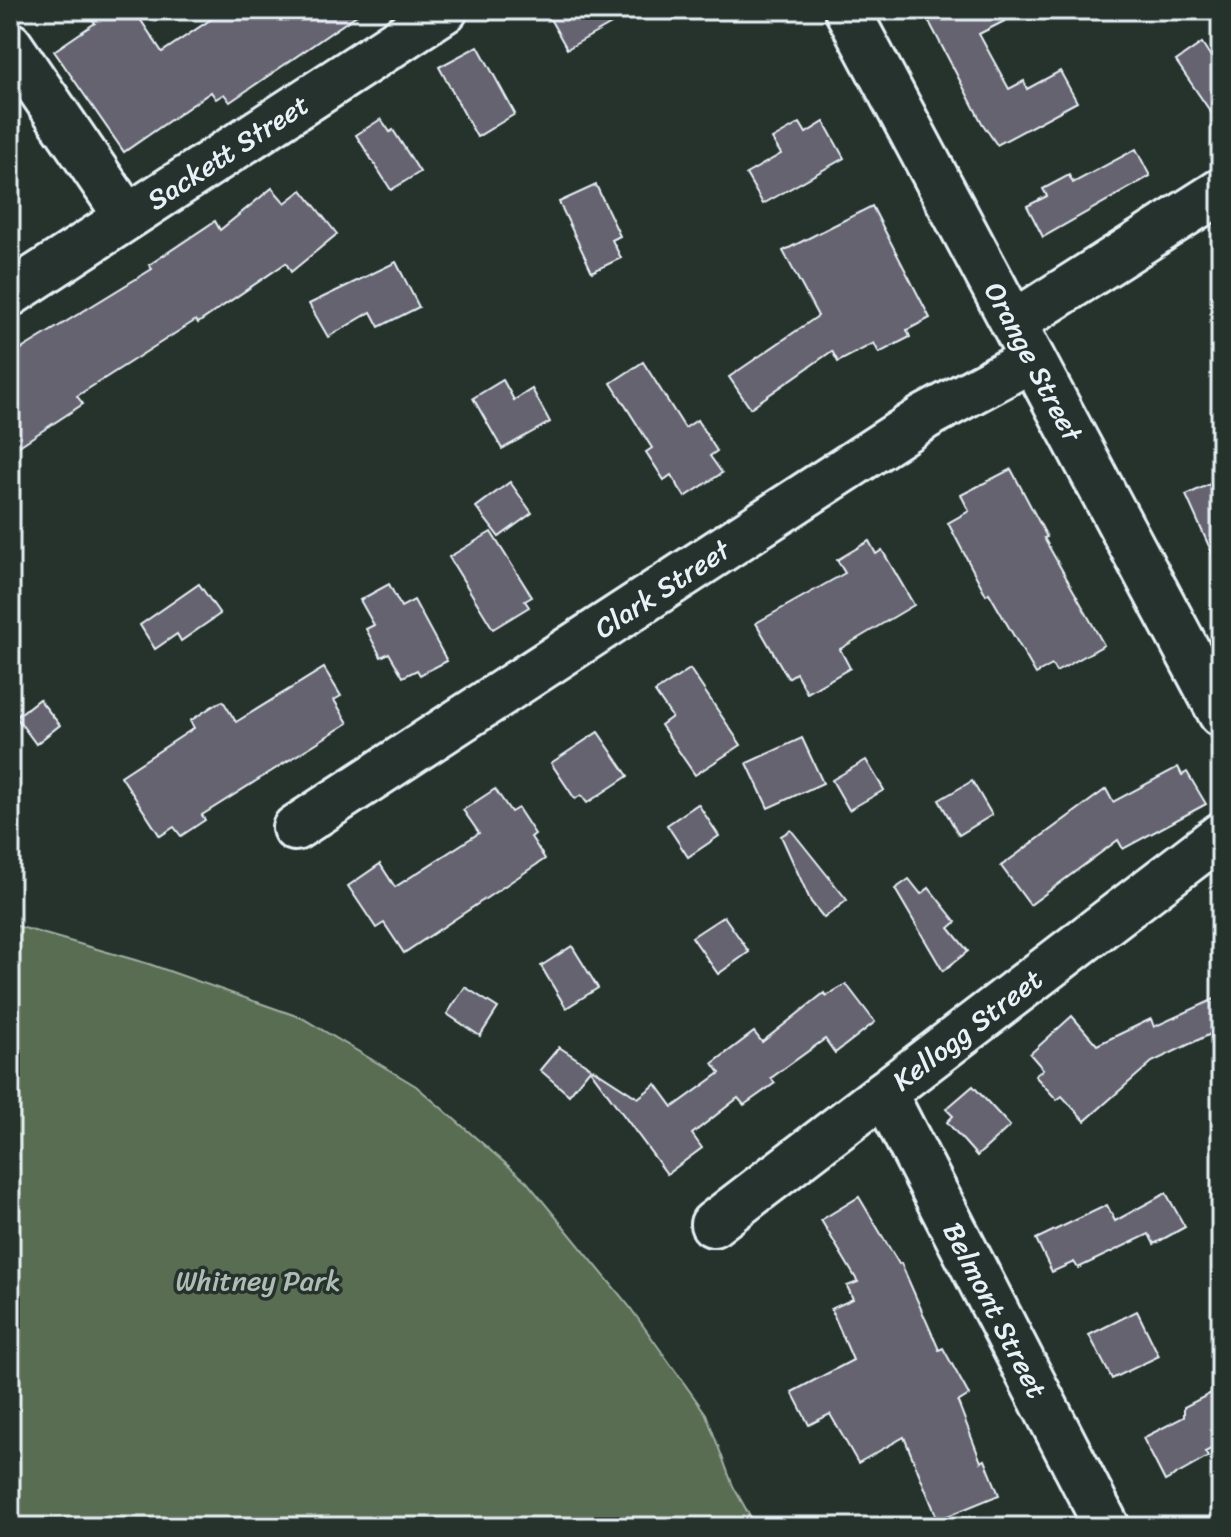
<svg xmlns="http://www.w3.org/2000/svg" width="1231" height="1537" viewBox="0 0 1231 1537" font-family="Sriracha,sans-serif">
<rect width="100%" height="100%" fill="#26332d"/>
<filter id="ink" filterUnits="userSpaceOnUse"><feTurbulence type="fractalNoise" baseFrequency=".0125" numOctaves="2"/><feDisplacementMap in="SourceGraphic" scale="16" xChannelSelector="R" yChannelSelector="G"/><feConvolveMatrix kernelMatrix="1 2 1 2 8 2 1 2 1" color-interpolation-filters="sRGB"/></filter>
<g filter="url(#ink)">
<polygon fill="#596d51" stroke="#a0afa4" stroke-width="2" points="10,924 149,964 302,1018 416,1086 527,1182 629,1306 706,1414 733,1486 756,1527 10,1527"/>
<g fill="#66636f" stroke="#e8f1f8" stroke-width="2">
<polygon points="86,10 134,10 162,52 225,10 364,10 230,102 224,94 216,99 211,92 124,152 54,51 95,23"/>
<polygon points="545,10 636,10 567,49"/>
<polygon points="923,10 1026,10 979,34 1009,89 1024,81 1027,89 1060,71 1077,102 997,145 982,123"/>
<polygon points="1202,43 1221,72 1221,127 1176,61"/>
<polygon points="478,46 515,114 477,137 439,67"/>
<polygon points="381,119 390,132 393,130 420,172 391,190 356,135"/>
<polygon points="824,122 844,158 763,204 746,174 781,154 772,139 800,123 806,133"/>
<polygon points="1136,149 1150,176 1043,237 1027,206 1047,196 1043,189 1069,175 1073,183"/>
<polygon points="596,185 620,236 612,240 621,258 592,272 559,202"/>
<polygon points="272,188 285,203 302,190 337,234 291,272 286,263 198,323 196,320 77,396 83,404 10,452 10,356 152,269 149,265 215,221 220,230"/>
<polygon points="872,206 930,318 907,330 910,337 879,353 874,343 838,362 832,351 750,408 729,377 818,316 783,251"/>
<polygon points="396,262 419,307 379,327 371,312 328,337 309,304"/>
<polygon points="643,362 685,428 697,420 717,451 710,456 722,473 685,497 671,475 664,480 646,452 652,448 611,383"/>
<polygon points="503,380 514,400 532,389 550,422 502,449 473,398"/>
<polygon points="1011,469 1047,537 1044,538 1104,645 1056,672 1052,665 1036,674 989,593 986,595 948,523 969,511 961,495"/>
<polygon points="1221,479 1221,573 1186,495"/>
<polygon points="510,482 532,513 499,537 476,507"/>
<polygon points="491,532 532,597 525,601 529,607 493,629 449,557"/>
<polygon points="869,541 876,554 882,550 914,605 840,649 850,668 807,693 796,673 788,678 756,623 845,573 837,560"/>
<polygon points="199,584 220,614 181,641 177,634 155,649 140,625"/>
<polygon points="389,584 401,607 414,600 447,661 420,675 417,670 403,677 389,653 381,657 366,629 374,625 360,600"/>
<polygon points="324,668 341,696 334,700 348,723 202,815 205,820 181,836 174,827 160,836 121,776 194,728 190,721 216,704 223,701 236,722"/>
<polygon points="690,669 741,745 695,775 661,725 672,717 655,692"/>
<polygon points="39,699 60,725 36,744 16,717"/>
<polygon points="598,732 628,776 587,803 581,795 575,799 551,763"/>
<polygon points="802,738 823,783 768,808 747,763"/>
<polygon points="866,760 884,790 849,810 832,780"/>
<polygon points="1178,767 1182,775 1187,772 1206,804 1123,849 1118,840 1030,905 1001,866 1106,789 1113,802"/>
<polygon points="972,781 992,815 959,835 939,800"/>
<polygon points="495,789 511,812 518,808 535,834 531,837 545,859 404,953 384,923 376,928 348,886 380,864 395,887 479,833 463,810"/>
<polygon points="698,804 719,836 688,857 667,825"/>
<polygon points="791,830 847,900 824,918 811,902 781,836"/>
<polygon points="909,879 921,894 929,888 956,922 949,928 968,951 943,971 895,889"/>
<polygon points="724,916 749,952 718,974 692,937"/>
<polygon points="572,946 598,988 566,1008 541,966"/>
<polygon points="846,984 875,1022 835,1053 825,1039 771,1078 775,1083 744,1105 738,1098 692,1134 702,1148 667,1174 591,1071 593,1069 638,1098 656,1084 673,1107 720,1073 713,1063 754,1032 762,1042 824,993 826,996"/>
<polygon points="465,987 498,1008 480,1036 447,1014"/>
<polygon points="1221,996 1221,1029 1152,1062 1085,1121 1062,1096 1057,1100 1035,1076 1043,1069 1030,1054 1072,1016 1097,1045 1151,1019 1154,1027"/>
<polygon points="559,1047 591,1068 569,1095 540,1070"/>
<polygon points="973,1086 1010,1126 977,1156 947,1122 953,1116 946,1109"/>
<polygon points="1166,1193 1185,1227 1154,1244 1149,1234 1078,1268 1074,1262 1052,1272 1036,1239 1107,1205 1115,1221"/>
<polygon points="859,1197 899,1264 901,1263 939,1350 943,1348 969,1395 958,1402 981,1462 985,1460 999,1495 938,1520 904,1437 858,1463 830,1414 809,1425 792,1392 853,1360 831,1309 853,1299 847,1286 858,1282 821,1220"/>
<polygon points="1137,1311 1159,1356 1112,1379 1089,1335"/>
<polygon points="1221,1388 1221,1444 1205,1452 1208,1457 1165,1481 1143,1438 1184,1417 1184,1407"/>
</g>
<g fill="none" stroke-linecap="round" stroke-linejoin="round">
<defs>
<g id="minor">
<path id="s1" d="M 847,10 L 1221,714"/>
<polyline points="10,45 127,217"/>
<path id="s2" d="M 10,294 L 445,10"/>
<polyline points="1014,323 1221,191"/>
<path id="s3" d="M 295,828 L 925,417 L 1032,359"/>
<path id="s4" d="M 884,1093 L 1107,1527"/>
<path id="s5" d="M 713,1224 L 1221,835"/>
</g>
</defs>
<use href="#minor" stroke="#e8f1f8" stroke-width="50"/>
<use href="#minor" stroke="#26332d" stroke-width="44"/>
</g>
</g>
<g text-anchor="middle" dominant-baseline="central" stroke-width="7" stroke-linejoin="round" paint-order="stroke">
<g font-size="28" fill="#e8f1f8" stroke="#26332d">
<text stroke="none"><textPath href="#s2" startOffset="260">Sackett Street</textPath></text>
<text stroke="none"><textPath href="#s1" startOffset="398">Orange Street</textPath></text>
<text stroke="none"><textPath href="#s3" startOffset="438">Clark Street</textPath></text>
<text stroke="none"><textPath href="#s5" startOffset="320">Kellogg Street</textPath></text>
<text stroke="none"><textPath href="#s4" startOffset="244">Belmont Street</textPath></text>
</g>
<g font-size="28" fill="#afbcb5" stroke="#26332d">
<text x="258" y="1280">Whitney Park</text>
</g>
</g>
<rect width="1231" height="1537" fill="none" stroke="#26332d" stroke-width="40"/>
<rect x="20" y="20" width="1191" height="1497" fill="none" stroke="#e8f1f8" stroke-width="3" filter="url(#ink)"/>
</svg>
